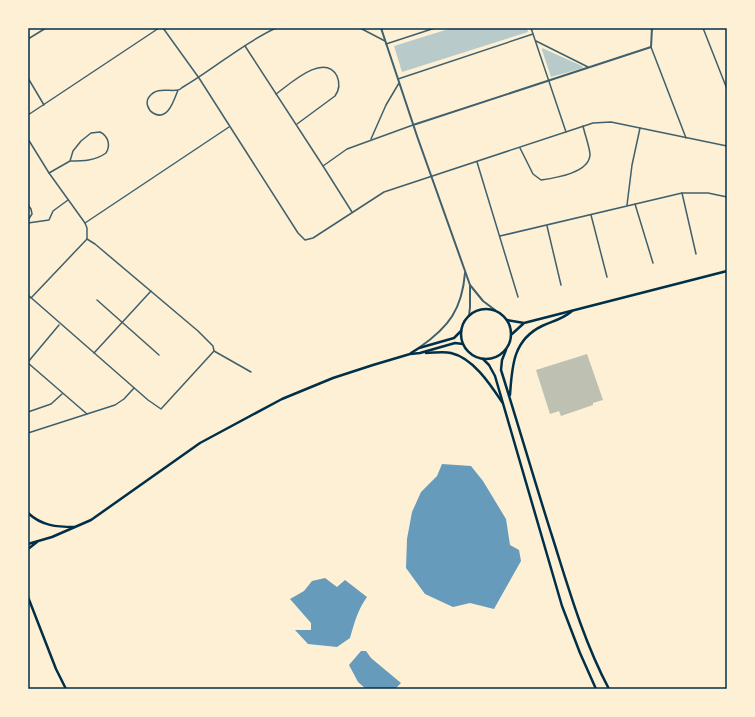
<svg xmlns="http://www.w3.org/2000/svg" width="755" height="717" viewBox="0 0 755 717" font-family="'Space Grotesk',sans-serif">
<rect width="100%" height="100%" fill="#fdf0d5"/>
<g fill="#b9caca">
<polygon points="452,28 527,28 528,32 402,72 394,46"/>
<polygon points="542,48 582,66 583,68 551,77 542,50"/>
</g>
<g fill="#669bbc">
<polygon points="442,464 471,466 483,481 506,519 510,545 519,550 521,561 494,609 470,603 453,607 425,594 406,568 407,539 412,512 421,492 437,476"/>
<path d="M 325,578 L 337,587 L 345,580 L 367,597 C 358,609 354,624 350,638 L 337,647 L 308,644 L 295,630 L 311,630 L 311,623 L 290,599 L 304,591 L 312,581 Z"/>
<polygon points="361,651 366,651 371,658 401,683 395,689 366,689 358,682 349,665"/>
</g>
<polygon fill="#bec0b2" points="587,354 603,400 593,403 593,405 561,416 559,411 550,414 536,370"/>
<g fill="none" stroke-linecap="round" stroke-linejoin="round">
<g stroke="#3f606c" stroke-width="1.5">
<polyline points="163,28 199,78 298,233 305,240 313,238 384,192 593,123 611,122 727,146"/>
<polyline points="360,28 385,41"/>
<polyline points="531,28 566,132"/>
<polyline points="703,28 727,89"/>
<polyline points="28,39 46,28"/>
<polyline points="536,41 588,67"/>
<polyline points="386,44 435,28"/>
<polyline points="245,46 323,166 352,212"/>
<polyline points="651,47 686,138"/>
<polyline points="28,78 44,105"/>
<polyline points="398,79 533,34"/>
<path d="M 178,90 C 174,100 168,122 153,113 C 148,110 145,102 149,97 C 157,86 169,92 178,90 C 180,90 181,88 183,87 C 214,69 243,43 276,28"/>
<path d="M 276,94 C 290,84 324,52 337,76 C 340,83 340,89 335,96 L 297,124"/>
<polyline points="28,115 159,28"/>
<polyline points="28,139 49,173 85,223 87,228 87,239 95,244 198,331 213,346 214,351 161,409 148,400 28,295"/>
<polyline points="371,139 386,105 399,83"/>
<path d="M 520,148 L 533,174 L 541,180 C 555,178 590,173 590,154 C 589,145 585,135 583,126"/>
<polyline points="477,162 518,297"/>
<polyline points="323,166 347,149 413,125"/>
<path d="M 49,173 L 70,161 L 73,151 L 81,141 L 91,133 L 100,132 C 108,136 111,145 106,153 C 95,161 83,161 70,161"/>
<polyline points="682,193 696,254"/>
<polyline points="635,204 653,263"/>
<polyline points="28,205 31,209 32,214 28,220"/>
<polyline points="627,205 632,165 640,128"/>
<polyline points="591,215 607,277"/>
<polyline points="28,223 49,220 53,211 68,200"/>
<polyline points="85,223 229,127"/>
<polyline points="547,226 561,285"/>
<polyline points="500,236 682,193 708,193 727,197"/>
<polyline points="31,298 87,239"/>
<polyline points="97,300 159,355"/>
<polyline points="214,351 251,372"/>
<polyline points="94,353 151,291"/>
<polyline points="28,362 59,325"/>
<polyline points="28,363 87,414"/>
<polyline points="28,412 51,404 62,394"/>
<polyline points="28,433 115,405 124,399 134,388"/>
</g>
<g stroke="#3f606c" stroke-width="2">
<polyline points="381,28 417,136 470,285 483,301 495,310"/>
<polyline points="413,125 651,47 652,28"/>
<polyline points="469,316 470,307 470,286"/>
<path d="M 420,347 C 449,327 462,309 465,273"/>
</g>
<g stroke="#003049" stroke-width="2.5">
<circle cx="486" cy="334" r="25"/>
<polyline points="507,320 524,323 727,271"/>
<polyline points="512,334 523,324"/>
<path d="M 506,350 L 502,360 L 501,370 C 519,427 535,483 553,539 C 569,590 584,642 609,689"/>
<polyline points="411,353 419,348 454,338 461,331"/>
<path d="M 426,353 C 434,353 443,351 451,353 C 473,358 490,384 502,402"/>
<polyline points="483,359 489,365 495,376 562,606 580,653 596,689"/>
<path d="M 510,395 C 512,366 513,340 542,326 C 553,321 563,319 572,311"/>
<path d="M 28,513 C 42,526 57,527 74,527"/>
<polyline points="28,544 52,537 91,520 200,443 282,399 333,378 373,365 410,354 420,353 455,343 463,344"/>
<polyline points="28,549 37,542"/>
<polyline points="28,597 56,669 66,689"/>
</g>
</g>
<rect width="755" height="717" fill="none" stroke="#fdf0d5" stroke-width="58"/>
<rect x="29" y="29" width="697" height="659" fill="none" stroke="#003049" stroke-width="1.5"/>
</svg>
